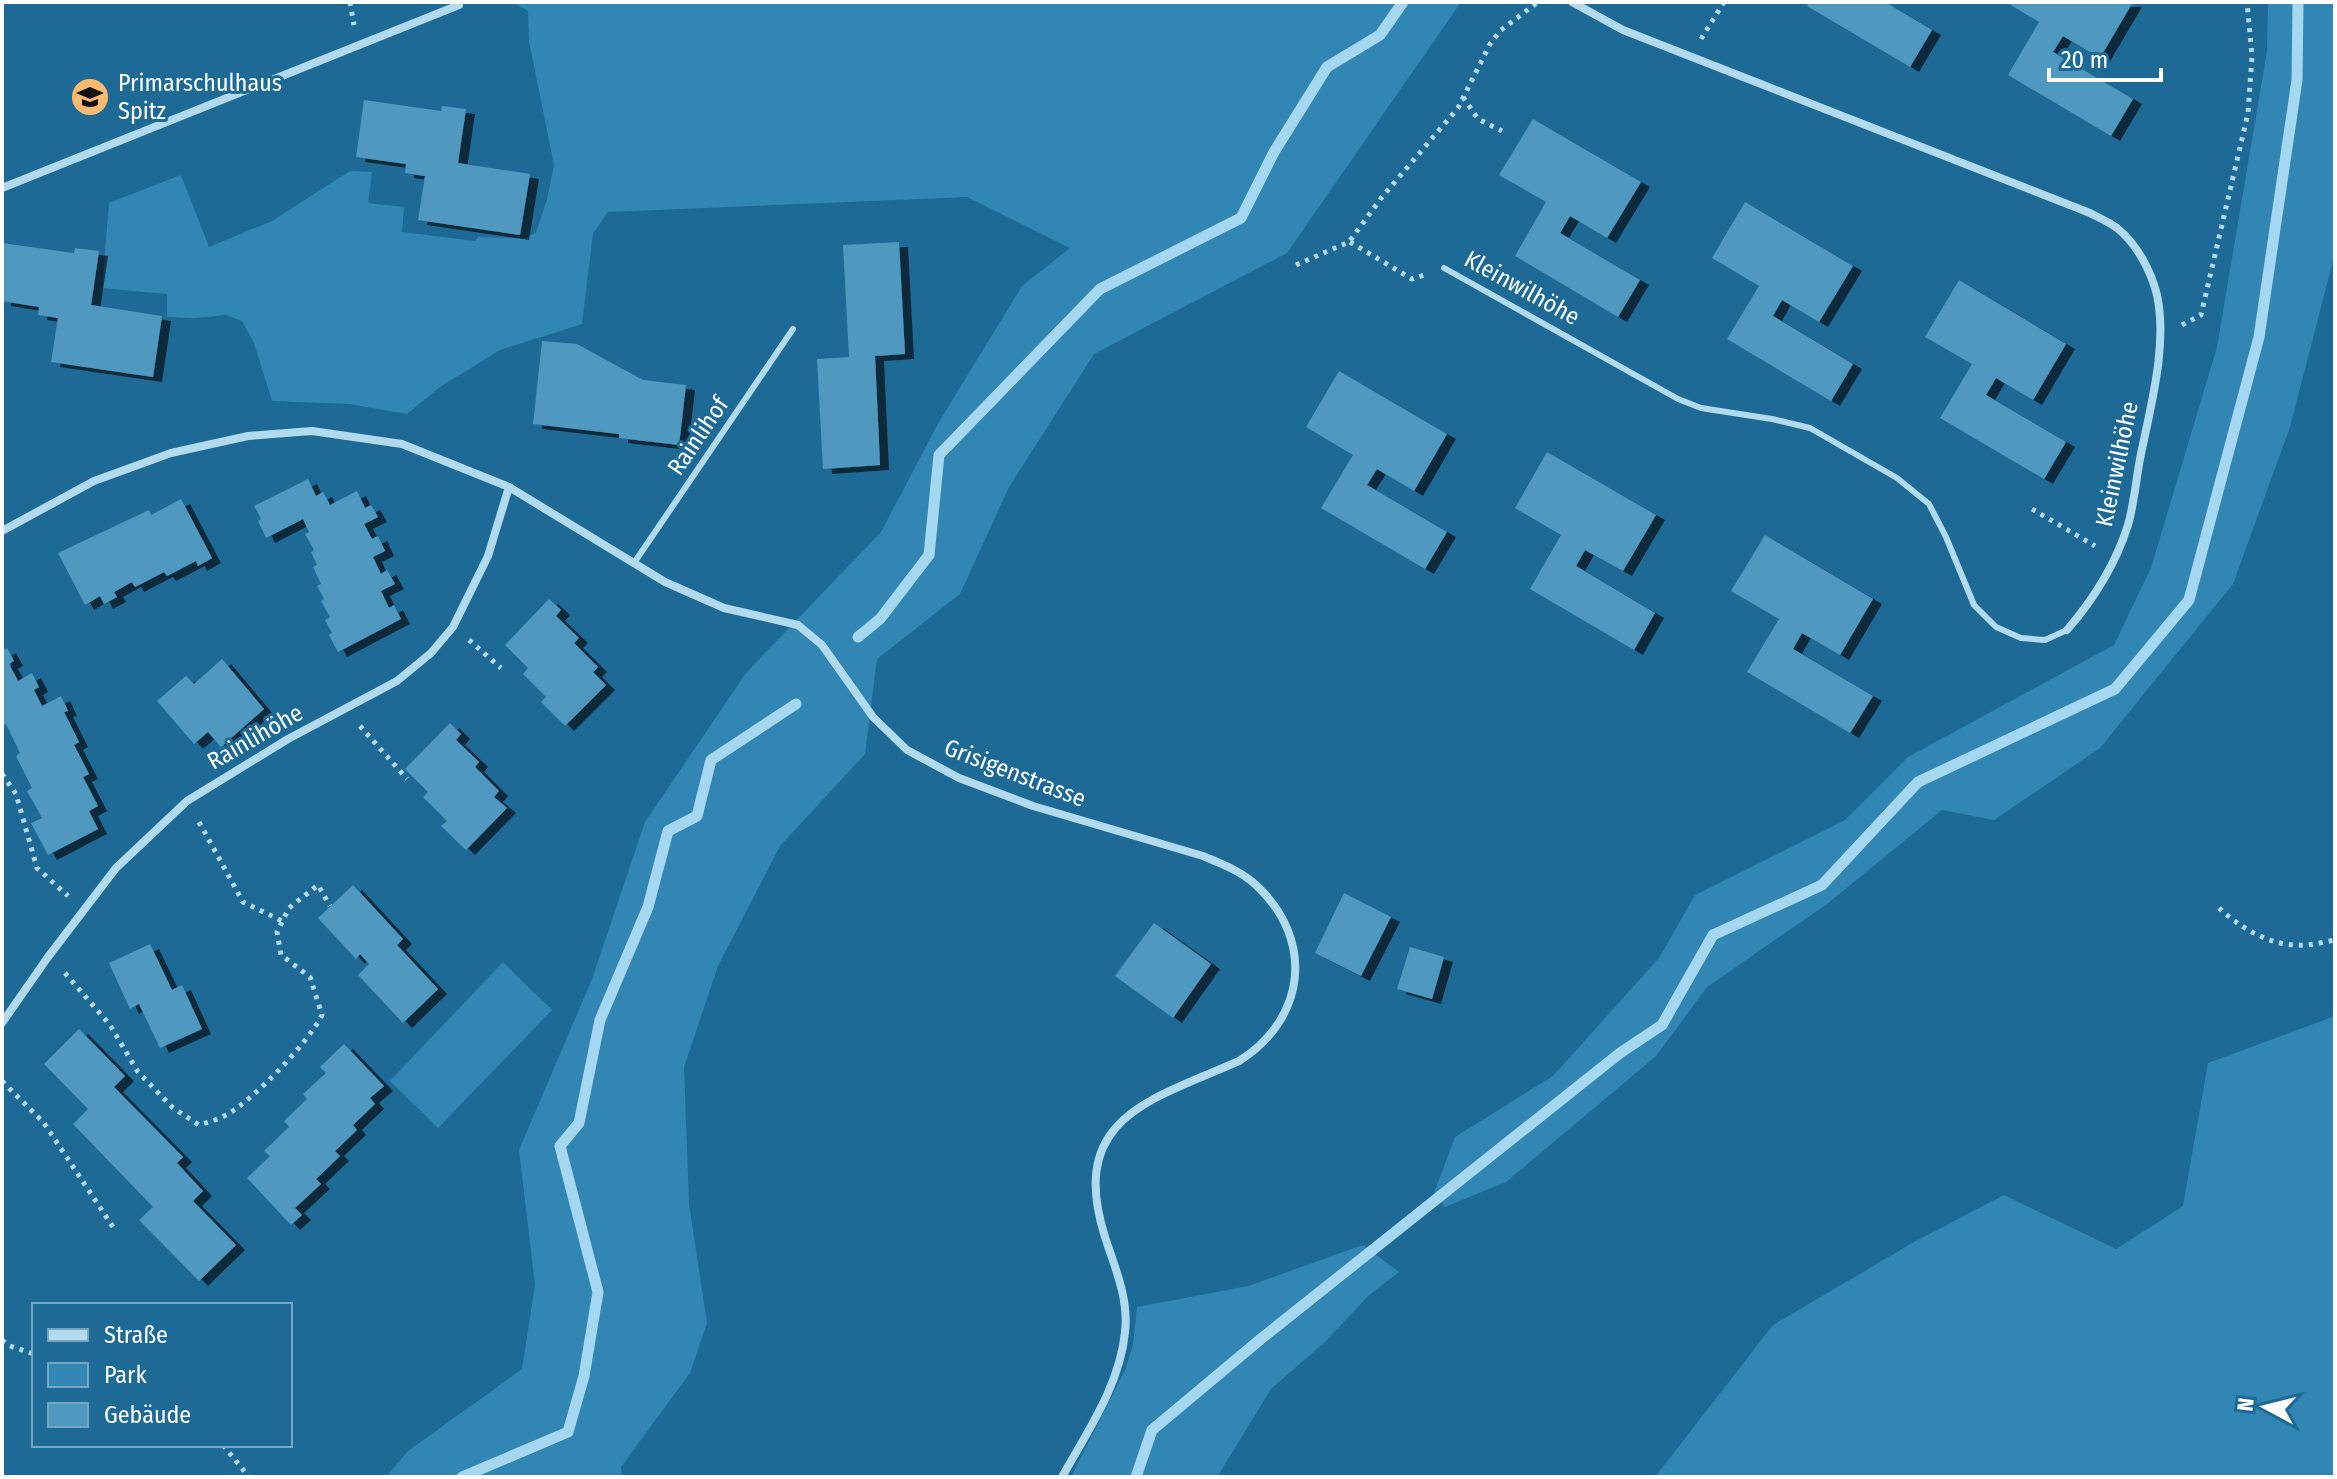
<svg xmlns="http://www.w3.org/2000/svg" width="2337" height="1479" viewBox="0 0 2337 1479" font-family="'Fira Sans Condensed',sans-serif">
<defs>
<filter id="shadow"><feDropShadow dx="9" dy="5" stdDeviation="0" flood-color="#0009"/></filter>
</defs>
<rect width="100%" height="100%" fill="#1d6a96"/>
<g fill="#3286b4">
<polygon points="512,2 1461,2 1287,253 1094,354 1009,487 960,594 877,659 865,754 780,846 718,966 684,1067 689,1204 707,1323 690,1373 621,1467 622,1477 386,1477 408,1451 522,1369 535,1285 519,1150 592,979 645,822 746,673 881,532 939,422 1022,286 1070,248 967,197 608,212 593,233 582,324 500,350 440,387 407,414 349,404 272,401 254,343 242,321 226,315 195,318 167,317 167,294 102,288 109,203 181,175 209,247 272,221 350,171 372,172 368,203 404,207 402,232 475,241 478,237 525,238 536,233 547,199 554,165 529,41 528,11"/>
<polygon points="2268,2 2335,2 2335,253 2290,427 2233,584 2100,748 1994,820 1942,810 1827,904 1707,987 1656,1056 1506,1182 1445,1207 1434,1193 1455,1137 1553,1076 1659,958 1695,895 1845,820 1908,757 2114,645 2151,568 2217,347 2267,51"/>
<polygon points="503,962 552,1010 438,1128 390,1081"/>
<polygon points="2335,1016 2335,1477 1655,1477 1773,1325 1914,1242 2004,1195 2116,1249 2183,1206 2208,1063"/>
<polygon points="1363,1245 1399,1272 1368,1296 1327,1340 1271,1389 1217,1477 1071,1477 1126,1368 1133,1344 1137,1307 1248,1286"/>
</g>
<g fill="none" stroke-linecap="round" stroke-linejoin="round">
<g stroke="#a5d7f1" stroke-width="11">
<polyline points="858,637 880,619 929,555 939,455 1100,289 1241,218 1274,152 1327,67 1380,35 1403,2"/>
<polyline points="462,1477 568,1432 584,1376 598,1292 560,1146 579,1123 600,1020 648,907 668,831 697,816 711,760 796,704"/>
<polyline points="1136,1477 1152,1430 1262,1338 1620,1053 1662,1025 1713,935 1822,885 1918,782 2115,689 2189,600 2259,337 2297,80 2298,2"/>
</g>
</g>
<g fill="#4f98bf" filter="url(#shadow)">
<polygon points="1809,2 1885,2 1932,30 1910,67 1807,6"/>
<polygon points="2006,2 2133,2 2100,58 2063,36 2053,52 2133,99 2111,136 2008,75 2039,22"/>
<polygon points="364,100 441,111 442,106 466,109 458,163 530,174 520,235 418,220 425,176 405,173 406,164 356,157"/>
<polygon points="1533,119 1641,182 1607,238 1570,216 1560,233 1640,280 1618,317 1515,256 1546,202 1499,175"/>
<polygon points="1745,202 1853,266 1819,322 1782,300 1773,316 1853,364 1831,401 1727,339 1759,286 1712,258"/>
<polygon points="899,242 905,354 875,356 880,465 823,469 817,359 849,357 843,245"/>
<polygon points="2,243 74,253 75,248 99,251 91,305 162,316 153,377 51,362 58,318 38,315 39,307 2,301"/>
<polygon points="1959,280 2066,344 2033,400 1996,378 1986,395 2066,442 2044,479 1940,418 1972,364 1925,337"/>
<polygon points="542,341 577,344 643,380 686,385 679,445 619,438 619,434 533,424"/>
<polygon points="1339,371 1447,434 1414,491 1377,469 1367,485 1447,532 1425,569 1321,508 1353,455 1306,427"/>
<polygon points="1547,452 1656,515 1623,571 1585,550 1576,566 1655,613 1634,650 1530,589 1561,535 1515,508"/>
<polygon points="308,479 316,496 323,492 330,505 357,491 365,508 371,505 378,517 364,524 372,539 378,536 385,551 373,557 381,574 387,570 395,584 381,591 389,608 394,605 401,619 338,652 329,635 332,633 325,620 330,617 321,601 324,599 317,586 321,584 313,567 317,565 311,552 314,550 305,534 309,532 303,519 266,538 258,521 261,519 254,506"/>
<polygon points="181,499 212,558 198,566 196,561 167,576 164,572 135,587 132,582 114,592 117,597 104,604 100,596 85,605 58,553 149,510 151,515"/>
<polygon points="1765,535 1873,599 1840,655 1802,633 1793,649 1873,696 1850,733 1747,672 1779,619 1731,591"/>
<polygon points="549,599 561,610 556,616 579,638 574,643 598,667 593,672 606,685 565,726 541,702 546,697 523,674 528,668 505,645"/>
<polygon points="7,648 14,661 9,664 18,681 32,673 39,687 34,690 42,706 61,696 68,711 64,712 79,742 74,745 89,774 83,777 98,806 89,811 98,829 48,855 31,823 42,818 27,791 32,788 16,756 20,753 6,724 2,726 2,651"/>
<polygon points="222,659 264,709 221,747 208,732 194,744 157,701 186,676 194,684"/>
<polygon points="450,723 461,734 456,740 479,762 475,767 499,791 494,797 507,808 466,850 441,826 447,821 423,797 428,792 405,769"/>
<polygon points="353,885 403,939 397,945 438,989 403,1023 358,975 369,964 360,954 356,959 318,918"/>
<polygon points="1344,893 1391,917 1361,976 1315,953"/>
<polygon points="1154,923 1211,964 1173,1018 1115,976"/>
<polygon points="150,944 172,990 182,985 202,1029 160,1048 139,1004 130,1009 109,963"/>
<polygon points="1410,947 1444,957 1432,999 1397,989"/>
<polygon points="79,1029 125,1076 114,1087 183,1157 177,1163 203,1191 193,1201 236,1245 199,1281 139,1220 153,1207 73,1124 88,1109 44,1064"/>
<polygon points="344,1044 384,1086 370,1098 375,1104 353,1125 357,1130 335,1151 340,1156 316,1179 321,1184 295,1208 302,1215 291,1225 247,1178 270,1156 264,1151 289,1127 284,1121 307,1099 303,1094 326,1073 320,1067"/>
</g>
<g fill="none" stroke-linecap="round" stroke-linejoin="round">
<g stroke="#b1daef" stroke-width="5" stroke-dasharray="4 6" stroke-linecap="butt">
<polyline points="350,2 354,25"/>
<polyline points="1701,39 1724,2"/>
<polyline points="1463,97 1478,119 1502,131"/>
<polyline points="1350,242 1412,279 1424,275"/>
<polyline points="1296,265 1349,242 1382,197 1458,108 1490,44 1501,30 1538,2"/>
<polyline points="2182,325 2201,315 2248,113 2252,56 2247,2"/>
<polyline points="2032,509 2095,546"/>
<polyline points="469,640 501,668"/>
<polyline points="360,726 407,779"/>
<polyline points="2,774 16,794 37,868 68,896"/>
<polyline points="199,822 243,902 282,921"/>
<path d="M 2219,908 C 2239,927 2269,945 2297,945 C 2310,946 2323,942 2335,940"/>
<path d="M 65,973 L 110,1025 L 138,1072 L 173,1108 L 199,1125 C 209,1122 219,1119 228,1114 C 255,1098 308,1043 322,1015 L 310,977 L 281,955 L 277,932 L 289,908 L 318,885 L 330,906"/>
<polyline points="2,1081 44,1123 113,1227"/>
<polyline points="2,1340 10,1346 34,1354"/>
<polyline points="223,1445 249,1477"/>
</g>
<g stroke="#b1daef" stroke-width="6">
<polyline points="1444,268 1678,399 1701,408 1772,419 1810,428 1897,478 1929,504 1946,537 1974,605 1996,627 2021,638 2045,640 2067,630"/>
<polyline points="634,563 793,329"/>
</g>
<g stroke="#b1daef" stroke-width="8">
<path d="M 1572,2 L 1623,30 L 2090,213 C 2099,218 2109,222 2117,228 C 2137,244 2151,271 2157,295 C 2168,346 2150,408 2140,459 C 2136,480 2134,504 2128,525 C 2116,563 2093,600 2067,630"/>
<polyline points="2,188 459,5"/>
<path d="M 2,531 L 94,481 L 171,453 L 248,436 L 312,431 L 402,444 L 509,487 L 665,582 L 724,608 L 798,625 L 822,645 L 873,717 L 907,750 L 959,778 L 1033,806 L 1203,856 C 1222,864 1241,871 1256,885 C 1315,940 1306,1019 1239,1061 C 1151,1100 1067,1117 1105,1237 C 1115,1268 1129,1299 1125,1332 C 1120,1385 1087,1432 1062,1477"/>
<polyline points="2,1023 48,957 116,868 187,801 288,739 397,681 431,653 453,627 488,556 509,487"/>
</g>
</g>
<defs>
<symbol id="school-disc" viewBox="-11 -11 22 22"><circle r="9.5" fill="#feb970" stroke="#1d6a96"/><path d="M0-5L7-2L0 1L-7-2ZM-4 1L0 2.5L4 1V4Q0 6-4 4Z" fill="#111"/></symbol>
</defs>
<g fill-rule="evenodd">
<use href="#school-disc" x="68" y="75" width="44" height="44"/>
</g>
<g text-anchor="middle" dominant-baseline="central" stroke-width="6" stroke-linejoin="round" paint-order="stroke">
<g font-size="24" fill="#fff" stroke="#1d6a96" text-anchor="start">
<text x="118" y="83">Primarschulhaus<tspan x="118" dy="28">Spitz</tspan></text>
</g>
<g font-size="24" fill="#fff" stroke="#1d6a96">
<text transform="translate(1522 288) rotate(29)">Kleinwilhöhe</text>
<text transform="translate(698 436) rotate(-56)">Rainlihof</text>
<text transform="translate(2117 464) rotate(-78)">Kleinwilhöhe</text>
<text transform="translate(255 737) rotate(-30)">Rainlihöhe</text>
<text transform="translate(1015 773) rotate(21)">Grisigenstrasse</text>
</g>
</g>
<rect width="2337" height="1479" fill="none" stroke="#ffffff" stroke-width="8"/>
<rect x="32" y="1303" width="260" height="144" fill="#1d6a96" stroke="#77a6c0" stroke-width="2"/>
<rect x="48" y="1329" width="40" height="12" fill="#b1daef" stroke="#77a6c0" stroke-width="2"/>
<text x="104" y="1343" font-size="24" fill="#ffffff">Straße</text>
<rect x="48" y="1363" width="40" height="24" fill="#3286b4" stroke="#77a6c0" stroke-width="2"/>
<text x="104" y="1383" font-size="24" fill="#ffffff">Park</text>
<rect x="48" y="1403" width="40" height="24" fill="#4f98bf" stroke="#77a6c0" stroke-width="2"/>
<text x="104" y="1423" font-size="24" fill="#ffffff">Gebäude</text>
<g transform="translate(2265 1407) rotate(277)" stroke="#1d6a96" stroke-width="6" paint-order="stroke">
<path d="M0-6L14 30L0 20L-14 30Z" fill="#ffffff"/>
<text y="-12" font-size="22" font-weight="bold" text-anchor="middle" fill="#ffffff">N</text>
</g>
<path d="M2049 68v12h112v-12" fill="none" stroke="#ffffff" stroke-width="4"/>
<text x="2061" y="68" font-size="24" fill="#ffffff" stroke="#1d6a96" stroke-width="6" paint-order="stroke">20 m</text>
</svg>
